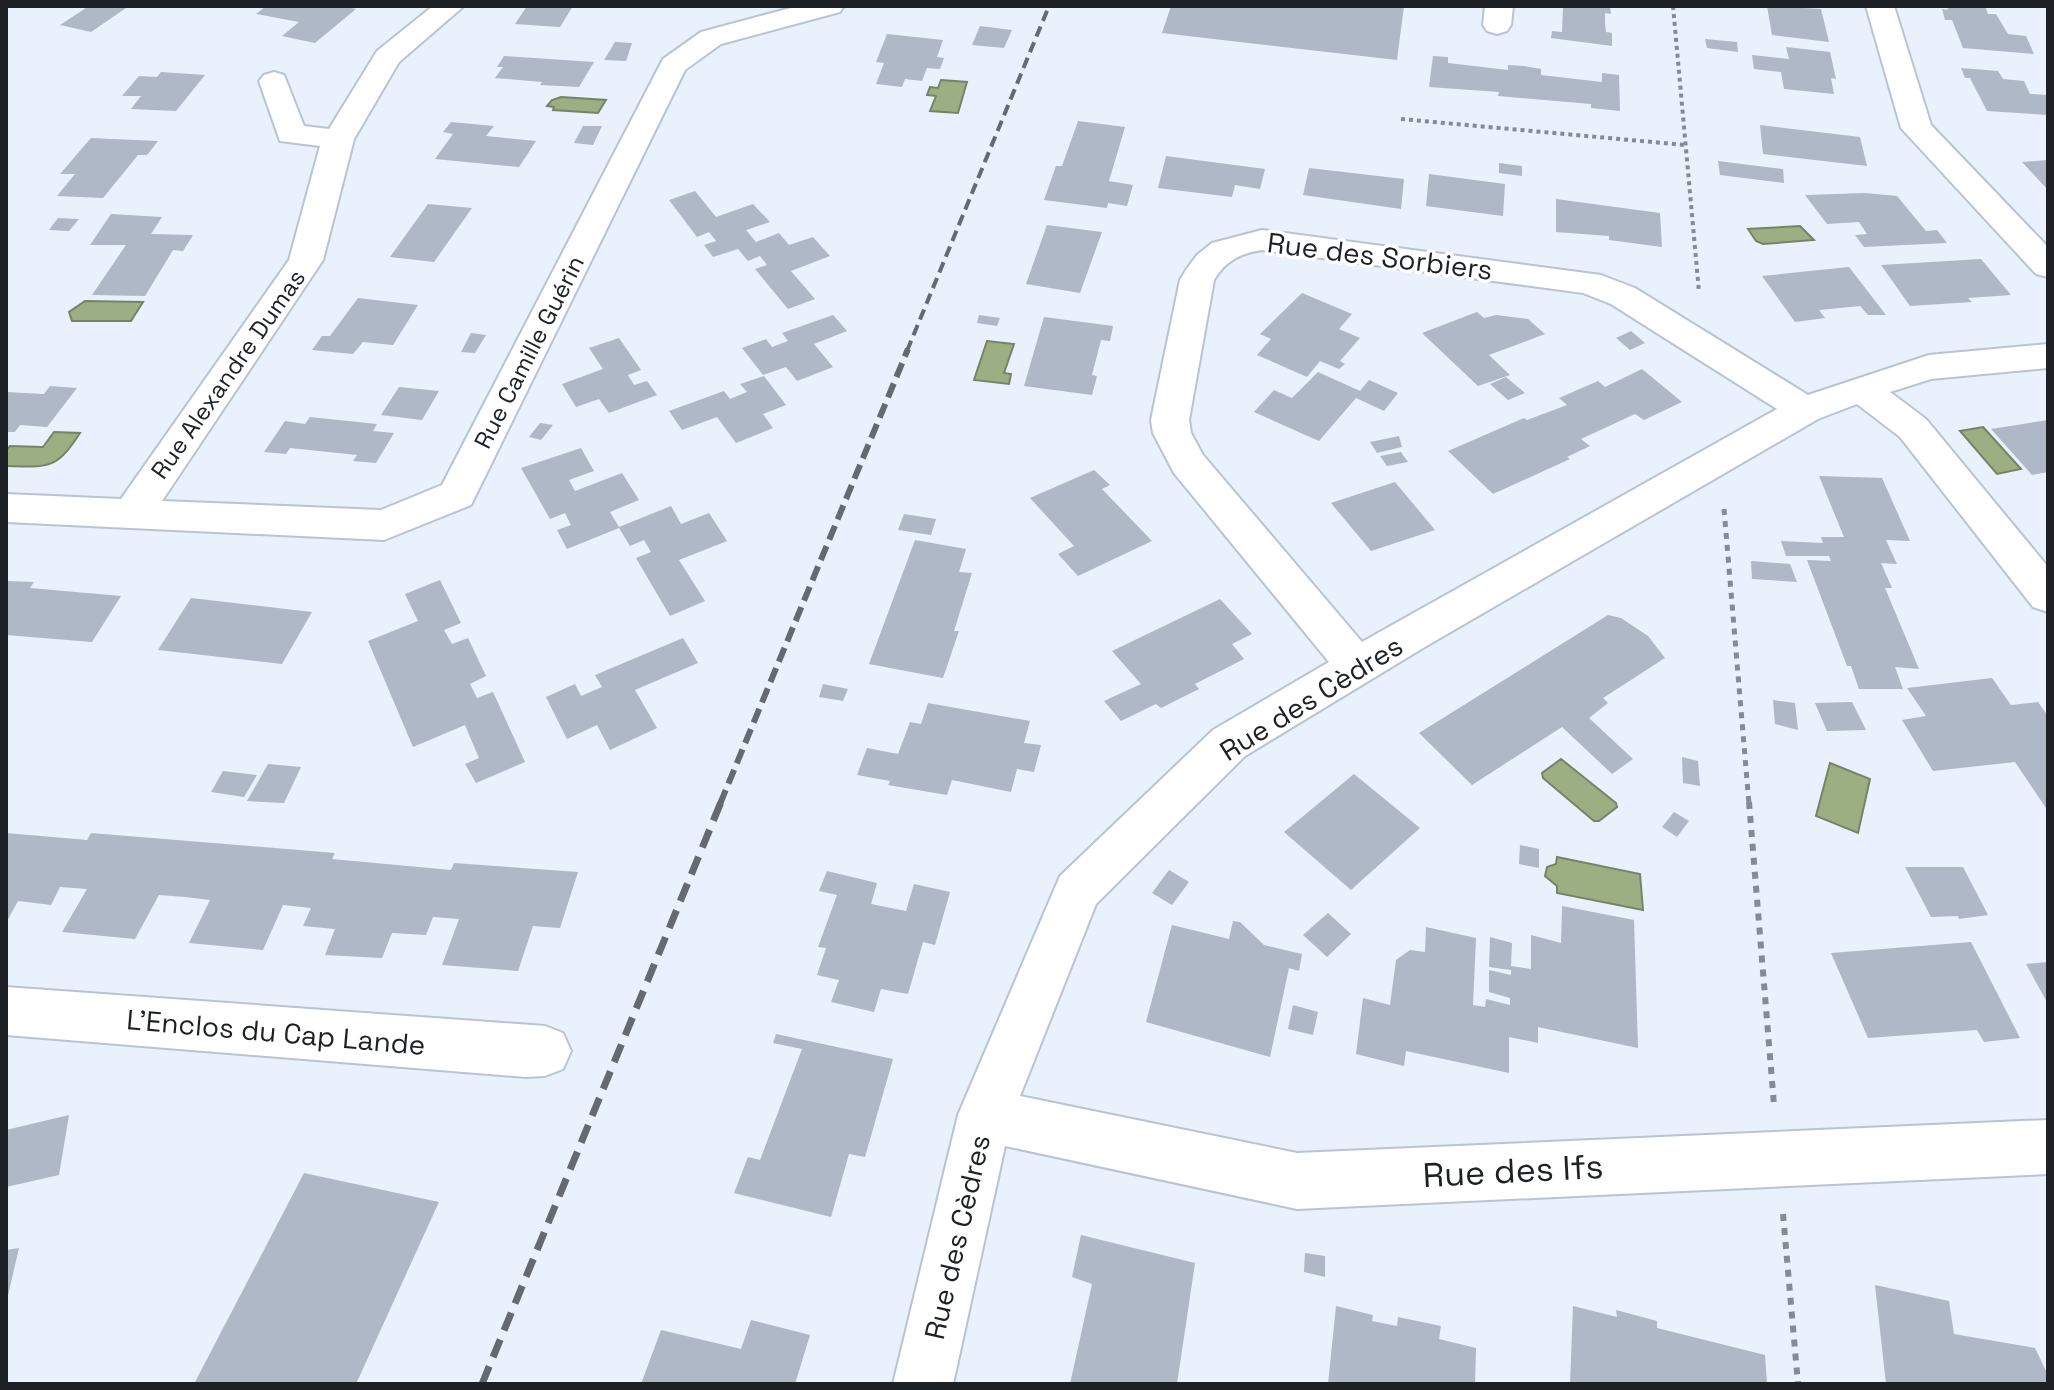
<svg xmlns="http://www.w3.org/2000/svg" width="2054" height="1390" viewBox="0 0 2054 1390" font-family="'Space Grotesk',sans-serif">
<rect width="100%" height="100%" fill="#e8f1fc"/>
<g fill="#9baf83" stroke="#758467" stroke-width="2">
<polygon points="941,80 967,82 958,113 930,111 936,96 927,95 930,87 938,88"/>
<polygon points="561,97 606,100 598,113 553,110 554,107 547,106 552,100"/>
<polygon points="1800,226 1814,240 1763,244 1756,241 1748,229"/>
<polygon points="85,301 143,302 131,321 72,321 69,312"/>
<polygon points="987,341 1014,344 1004,373 1011,374 1009,384 974,380"/>
<polygon points="1983,427 2021,469 1997,474 1960,431"/>
<path d="M 54,432 L 80,433 C 56,470 49,467 6,466 L 6,451 L 10,446 L 43,447 Z"/>
<polygon points="1561,759 1616,803 1617,807 1599,821 1594,821 1543,778 1542,773"/>
<polygon points="1830,763 1870,779 1858,833 1816,816"/>
<polygon points="1557,857 1640,874 1643,910 1557,893 1557,886 1545,876 1547,867 1556,864"/>
</g>
<g fill="#aeb8c6">
<polygon points="89,6 129,6 91,32 60,25"/>
<polygon points="266,6 341,6 356,9 315,43 282,36 299,22 256,14"/>
<polygon points="527,6 573,6 560,27 515,24"/>
<polygon points="1171,6 1404,6 1397,60 1162,33"/>
<polygon points="1563,6 1610,6 1611,14 1605,13 1605,23 1606,32 1612,33 1612,46 1551,38 1552,31 1562,32"/>
<polygon points="1767,6 1821,9 1829,42 1772,35"/>
<polygon points="1947,6 1985,6 1988,14 1996,14 2008,34 2026,36 2034,54 1963,48 1952,20 1945,20 1942,9 1948,10"/>
<polygon points="980,26 1012,30 1004,48 972,45"/>
<polygon points="887,34 943,40 937,57 944,58 940,69 927,68 922,81 905,79 902,87 876,84 884,63 876,62"/>
<polygon points="1705,39 1737,42 1738,52 1707,48"/>
<polygon points="615,42 632,43 626,61 604,60"/>
<polygon points="1786,47 1830,52 1836,79 1831,78 1834,94 1784,89 1781,72 1754,69 1752,55 1789,59"/>
<polygon points="504,56 594,62 579,87 540,85 542,82 495,78 503,67 497,67"/>
<polygon points="1433,56 1448,57 1448,63 1508,70 1508,65 1524,66 1541,69 1541,75 1602,82 1602,73 1619,75 1620,111 1591,108 1591,104 1498,96 1499,92 1429,87"/>
<polygon points="1961,68 1998,71 2003,79 2024,81 2030,94 2048,95 2048,115 1987,111 1970,78 1965,78"/>
<polygon points="161,72 205,75 176,111 131,109 141,96 122,96 139,76 157,77"/>
<polygon points="1078,121 1125,127 1109,181 1133,185 1127,206 1108,203 1107,208 1044,200 1056,166 1062,166"/>
<polygon points="451,122 494,126 486,136 536,141 519,167 435,159 453,134 443,132"/>
<polygon points="1760,125 1860,137 1867,166 1763,154"/>
<polygon points="583,126 602,126 593,145 574,143"/>
<polygon points="91,138 158,141 147,155 138,155 103,198 57,196 75,174 60,174"/>
<polygon points="1166,156 1265,169 1260,189 1235,185 1232,197 1158,188"/>
<polygon points="2048,160 2048,190 2022,162"/>
<polygon points="1718,161 1783,169 1784,183 1720,175"/>
<polygon points="1499,163 1522,166 1522,176 1499,173"/>
<polygon points="1309,168 1404,179 1401,209 1303,195"/>
<polygon points="1429,174 1505,184 1503,216 1426,206"/>
<polygon points="695,191 716,217 753,204 770,222 746,230 756,242 779,233 789,245 813,237 830,256 791,271 815,299 788,309 755,269 767,265 760,256 748,261 738,249 713,257 704,245 716,241 709,232 697,237 669,200"/>
<polygon points="1865,193 1897,196 1926,231 1937,230 1947,243 1864,247 1855,235 1867,234 1859,222 1827,224 1805,195"/>
<polygon points="1556,199 1660,213 1662,247 1609,240 1609,236 1556,232"/>
<polygon points="428,204 472,208 434,262 390,257"/>
<polygon points="111,214 162,217 151,234 193,235 183,251 173,250 145,296 92,295 126,245 90,245"/>
<polygon points="58,218 79,219 69,231 49,230"/>
<polygon points="1047,225 1102,232 1080,293 1026,284"/>
<polygon points="1981,259 2011,295 1968,298 1972,302 1910,306 1881,265"/>
<polygon points="1849,267 1886,315 1868,315 1860,306 1819,310 1825,318 1795,322 1762,276"/>
<polygon points="1302,293 1352,314 1339,329 1360,338 1340,361 1345,364 1339,369 1320,361 1307,377 1257,355 1271,339 1260,334"/>
<polygon points="358,298 418,305 393,345 363,342 353,354 312,350 322,336 330,336"/>
<polygon points="1477,312 1484,318 1496,315 1528,319 1545,334 1489,355 1510,375 1478,386 1422,333"/>
<polygon points="833,315 847,331 814,344 833,367 797,381 786,367 763,375 742,348 766,339 772,347 788,341 782,333"/>
<polygon points="979,315 1000,318 997,326 977,323"/>
<polygon points="1044,317 1113,326 1110,341 1101,340 1092,375 1097,376 1092,395 1024,386"/>
<polygon points="1631,331 1645,343 1630,350 1616,338"/>
<polygon points="471,333 486,335 475,353 461,352"/>
<polygon points="619,338 641,370 628,375 634,385 647,381 657,395 609,413 599,399 576,407 562,384 603,369 589,348"/>
<polygon points="1642,369 1682,402 1644,420 1635,414 1581,439 1590,446 1567,457 1570,459 1493,494 1448,451 1524,418 1527,420 1567,405 1559,398 1598,381 1605,387"/>
<polygon points="1318,372 1360,391 1369,380 1398,393 1384,411 1356,398 1319,441 1254,412 1274,390 1292,398"/>
<polygon points="764,376 786,405 763,414 773,428 736,443 717,417 682,430 669,411 724,391 730,399 747,392 740,384"/>
<polygon points="1506,377 1525,393 1508,400 1490,384"/>
<polygon points="50,386 77,388 47,427 20,425 15,432 6,432 6,392 44,394"/>
<polygon points="399,387 439,391 422,420 381,415"/>
<polygon points="310,417 377,424 373,431 394,433 376,463 353,461 357,455 290,448 286,454 264,452 285,421 305,424"/>
<polygon points="2048,420 2048,472 2032,475 1991,429"/>
<polygon points="540,423 553,425 541,440 529,437"/>
<polygon points="1399,436 1402,447 1377,453 1370,442"/>
<polygon points="581,448 594,471 569,480 575,491 622,473 639,500 610,512 619,527 671,506 681,524 709,513 727,541 679,560 705,601 670,616 636,558 651,552 644,540 630,546 619,528 567,549 557,530 571,525 565,513 550,519 521,468"/>
<polygon points="1401,452 1408,462 1387,466 1380,456"/>
<polygon points="1094,470 1110,485 1102,489 1152,541 1078,576 1058,554 1074,546 1030,498"/>
<polygon points="1819,476 1882,478 1910,541 1886,540 1897,564 1881,563 1892,588 1885,588 1919,669 1895,667 1903,689 1859,689 1851,666 1847,666 1807,560 1831,561 1829,556 1786,556 1781,541 1823,543 1821,537 1844,537"/>
<polygon points="1395,482 1435,530 1371,551 1331,503"/>
<polygon points="904,514 936,519 931,535 898,530"/>
<polygon points="915,540 966,549 959,572 972,573 954,631 959,631 943,678 869,664"/>
<polygon points="1751,561 1790,564 1797,582 1752,579"/>
<polygon points="440,580 461,623 444,630 452,644 468,638 486,676 470,684 477,698 493,692 525,762 476,783 465,764 479,758 465,725 413,747 368,641 418,621 405,594"/>
<polygon points="6,581 34,582 30,588 121,596 92,642 6,635"/>
<polygon points="191,598 312,612 282,664 158,650"/>
<polygon points="1220,599 1252,634 1232,644 1244,659 1195,684 1199,689 1161,708 1156,704 1121,721 1104,701 1141,684 1112,651"/>
<polygon points="1608,615 1621,618 1648,636 1665,658 1603,698 1608,703 1589,718 1633,759 1612,774 1562,727 1472,785 1419,733"/>
<polygon points="683,638 698,663 635,690 657,728 610,750 597,725 567,739 546,697 575,684 581,696 602,687 595,675"/>
<polygon points="1992,678 2011,705 2038,702 2048,716 2048,811 2015,762 1933,771 1902,720 1926,716 1907,688"/>
<polygon points="823,684 848,689 843,701 819,697"/>
<polygon points="1773,700 1795,703 1798,730 1775,724"/>
<polygon points="1852,702 1866,730 1827,731 1815,703"/>
<polygon points="928,703 1030,721 1024,743 1041,745 1034,772 1017,769 1011,792 952,780 947,795 888,785 890,781 857,775 867,748 898,754 910,722 921,724"/>
<polygon points="1682,757 1698,761 1700,786 1683,783"/>
<polygon points="268,764 301,767 284,803 247,801"/>
<polygon points="223,771 257,775 244,797 211,792"/>
<polygon points="1354,774 1420,828 1351,890 1284,832"/>
<polygon points="1674,812 1689,821 1677,837 1662,827"/>
<polygon points="6,833 87,840 91,833 335,853 332,859 451,870 454,863 578,872 560,928 533,926 518,971 442,965 459,919 433,917 426,935 392,933 382,958 325,955 335,929 303,926 311,908 283,905 263,950 189,943 210,900 185,897 159,895 135,939 62,932 87,889 60,887 51,905 18,901 6,923"/>
<polygon points="1520,845 1539,849 1539,868 1519,864"/>
<polygon points="1905,867 1963,867 1988,915 1959,919 1958,916 1931,917"/>
<polygon points="1169,870 1189,882 1172,905 1152,893"/>
<polygon points="827,871 877,883 871,904 906,911 914,884 950,892 935,945 923,942 908,994 881,989 874,1012 831,1002 839,980 817,975 826,948 818,947 837,895 819,891"/>
<polygon points="1562,906 1634,920 1638,1048 1538,1027 1538,1043 1509,1037 1509,1073 1406,1051 1404,1066 1356,1054 1363,998 1390,1005 1396,960 1410,950 1425,952 1426,927 1476,938 1473,1005 1485,1007 1486,999 1510,1005 1510,998 1489,992 1489,970 1511,975 1511,970 1489,967 1490,937 1512,943 1511,966 1531,969 1531,935 1561,943"/>
<polygon points="1328,913 1351,934 1327,957 1303,935"/>
<polygon points="1233,921 1240,922 1264,945 1302,954 1299,971 1289,968 1270,1057 1146,1022 1172,925 1229,939"/>
<polygon points="1971,942 2020,1038 1984,1042 1977,1030 1868,1038 1831,953"/>
<polygon points="2048,962 2048,1004 2026,964"/>
<polygon points="1293,1005 1318,1012 1313,1035 1288,1029"/>
<polygon points="776,1034 893,1059 865,1157 849,1154 831,1217 734,1193 748,1157 760,1160 802,1049 773,1043"/>
<polygon points="69,1115 59,1175 6,1187 6,1130"/>
<polygon points="304,1173 439,1202 356,1384 194,1384"/>
<polygon points="1081,1235 1195,1263 1177,1384 1070,1384 1092,1284 1072,1277"/>
<polygon points="19,1248 7,1300 6,1300 6,1250"/>
<polygon points="1305,1253 1325,1256 1325,1277 1304,1272"/>
<polygon points="1875,1285 1949,1301 1954,1334 2035,1348 2048,1375 2048,1384 1886,1384"/>
<polygon points="1336,1306 1373,1315 1372,1321 1397,1326 1398,1317 1441,1326 1439,1339 1476,1348 1475,1384 1328,1384"/>
<polygon points="1573,1306 1617,1317 1616,1310 1657,1321 1657,1328 1765,1355 1767,1384 1570,1384"/>
<polygon points="751,1320 810,1335 795,1384 641,1384 661,1330 741,1349"/>
</g>
<g fill="none" stroke-linecap="round" stroke-linejoin="round">
<defs>
<g id="minor">
<polygon points="433,6 464,6 399,62 354,139 323,260 162,501 381,510 442,485 663,59 701,32 798,6 844,6 840,12 721,44 685,70 471,505 384,540 6,522 6,494 121,499 289,260 320,146 280,141 259,81 264,75 274,72 284,75 304,126 329,129 377,51"/>
<polygon points="1485,6 1513,6 1511,25 1507,31 1497,34 1487,31 1483,25"/>
<polygon points="1866,6 1894,6 1931,125 2048,247 2048,277 2036,274 1901,128"/>
<path d="M 1262,230 L 1601,275 L 1635,288 L 1808,395 L 1929,355 L 2048,344 L 2048,368 L 1931,379 L 1890,392 L 1926,419 L 2048,567 L 2048,612 L 2033,607 L 1900,437 L 1857,404 L 1818,419 L 1423,648 L 1245,756 L 1096,904 L 1020,1096 L 1297,1153 L 2048,1120 L 2048,1174 L 1297,1209 L 1005,1146 L 953,1384 L 893,1384 L 958,1115 L 1060,876 L 1213,730 L 1329,662 L 1174,473 L 1153,433 L 1151,420 L 1180,280 L 1186,270 L 1197,255 L 1212,243 ZM 1262,250 L 1583,293 L 1611,304 L 1777,409 L 1362,642 L 1203,455 L 1191,433 L 1189,420 L 1214,280 C 1225,261 1241,253 1262,250 Z"/>
<polygon points="6,987 545,1026 563,1033 571,1051 563,1069 545,1076 526,1077 6,1035"/>
</g>
</defs>
<use href="#minor" stroke="#b9c4d1" stroke-width="4"/>
<g stroke="#858b93" stroke-width="4" stroke-dasharray="4 4" stroke-linecap="butt">
<polyline points="1673,6 1699,292"/>
<polyline points="1401,119 1685,145"/>
</g>
<polyline stroke="#858b93" stroke-width="5" stroke-dasharray="6 6" stroke-linecap="butt" points="1724,509 1749,804"/>
<g stroke="#858b93" stroke-width="6" stroke-dasharray="7 7" stroke-linecap="butt">
<polyline points="1749,802 1774,1105"/>
<polyline points="1783,1214 1798,1384"/>
</g>
<use href="#minor" fill="#fff" fill-rule="evenodd"/>
<polyline stroke="#656a71" stroke-width="4" stroke-dasharray="11 6" stroke-linecap="butt" points="907,351 1049,6"/>
<polyline stroke="#656a71" stroke-width="6" stroke-dasharray="15 7" stroke-linecap="butt" points="720,804 908,349"/>
<polyline stroke="#656a71" stroke-width="7" stroke-dasharray="19 10" stroke-linecap="butt" points="482,1384 721,802"/>
</g>
<g text-anchor="middle" dominant-baseline="central" stroke-width="7" stroke-linejoin="round" paint-order="stroke">
<g font-size="24" fill="#1d2125" stroke="#fff">
<text transform="translate(529 352) rotate(-63)">Rue Camille Guérin</text>
<text transform="translate(228 374) rotate(-55)">Rue Alexandre Dumas</text>
</g>
<g font-size="28" fill="#1d2125" stroke="#fff">
<text transform="translate(1380 256) rotate(7)">Rue des Sorbiers</text>
<text transform="translate(1311 698) rotate(-32)">Rue des Cèdres</text>
<text transform="translate(276 1032) rotate(5)">L'Enclos du Cap Lande</text>
<text transform="translate(957 1237) rotate(-77)">Rue des Cèdres</text>
</g>
<g font-size="34" fill="#1d2125" stroke="#fff">
<text transform="translate(1513 1171) rotate(-3)">Rue des Ifs</text>
</g>
</g>
<rect width="2054" height="1390" fill="none" stroke="#1d2125" stroke-width="16"/>
</svg>
